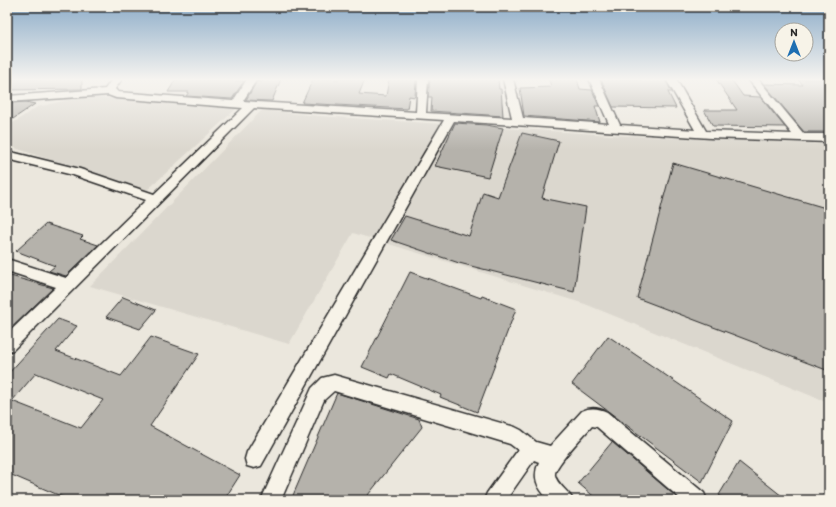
<svg xmlns="http://www.w3.org/2000/svg" width="836" height="507" viewBox="0 0 836 507" font-family="Itim,sans-serif">
<rect width="100%" height="100%" fill="#ebe7dd"/>
<filter id="ink" filterUnits="userSpaceOnUse"><feTurbulence type="fractalNoise" baseFrequency=".025" numOctaves="2"/><feDisplacementMap in="SourceGraphic" scale="8" xChannelSelector="R" yChannelSelector="G"/><feConvolveMatrix kernelMatrix="1 2 1 2 8 2 1 2 1" color-interpolation-filters="sRGB"/></filter>
<g filter="url(#ink)">
<g fill="#dbd7ce">
<polygon points="86,96 236,109 144,193 7,145 7,127 37,107"/>
<polygon points="262,110 319,116 612,135 829,144 829,403 585,304 353,233 289,344 90,286"/>
</g>
<g fill="#b5b2ab" stroke="#2b2b2b" fill-rule="evenodd">
<polygon points="7,79 82,79 82,89 7,90"/>
<polygon points="176,79 203,79 244,81 232,99 186,96 189,92 168,92"/>
<polygon points="263,79 281,79 272,101 246,100 257,81 262,82"/>
<polygon points="313,79 365,79 359,94 386,96 389,79 416,79 415,97 409,96 407,109 302,103"/>
<polygon points="430,79 498,79 499,89 501,89 503,116 431,111 432,97 428,97"/>
<polygon points="549,79 577,79 580,89 592,90 599,106 595,106 600,122 524,116 520,88 551,87"/>
<polygon points="601,79 665,79 672,92 668,92 676,108 613,107"/>
<polygon points="716,79 731,79 743,96 760,97 785,127 713,126 704,110 737,110"/>
<polygon points="798,79 829,79 829,132 804,132 764,84 803,85"/>
<polygon points="25,102 35,104 7,123 7,106 12,103"/>
<polygon points="455,123 486,125 503,128 488,177 435,166"/>
<polygon points="522,133 559,141 542,198 586,207 574,292 459,263 391,240 405,216 469,236 483,192 498,197"/>
<polygon points="673,163 829,209 829,371 637,298"/>
<polygon points="46,224 83,236 80,239 98,245 66,276 49,271 55,266 16,251"/>
<polygon points="410,272 481,298 482,296 516,309 477,412 440,397 441,395 391,374 389,378 362,367"/>
<polygon points="7,275 53,288 7,332"/>
<polygon points="123,297 156,310 140,329 106,317"/>
<path d="M 58,319 L 77,326 L 56,351 L 121,376 L 151,337 L 199,354 L 150,426 L 240,475 L 224,500 L 70,500 L 7,473 L 7,375 ZM 36,373 L 103,400 L 81,428 L 12,401 Z"/>
<polygon points="608,336 733,421 702,482 572,384"/>
<polygon points="337,393 419,419 422,427 364,500 291,500"/>
<polygon points="612,442 680,500 598,500 578,483"/>
<polygon points="739,462 787,500 725,500 719,495"/>
</g>
<g fill="none" stroke-linecap="round" stroke-linejoin="round">
<defs>
<g id="minor">
<polygon points="112,79 122,79 115,89 118,92 233,101 247,79 257,79 243,101 416,112 418,79 428,79 426,113 512,118 503,79 513,79 523,118 609,124 589,79 599,79 620,125 695,130 666,79 676,79 706,131 792,134 748,79 758,79 804,134 829,134 829,142 711,138 454,121 261,466 254,468 247,466 245,459 247,452 444,120 254,108 13,350 7,352 7,334 56,287 7,271 7,259 66,278 146,200 73,175 7,159 7,151 80,169 154,194 243,108 116,98 108,95 7,102 7,96 105,89"/>
<path d="M 334,375 L 515,427 L 521,430 L 536,442 L 550,446 L 582,411 C 590,407 599,408 607,412 L 704,493 L 707,500 L 682,500 L 597,427 L 592,426 C 585,434 553,467 555,475 C 556,484 569,491 573,500 L 549,500 C 537,488 532,477 539,462 L 534,460 L 506,500 L 484,500 L 487,493 L 518,450 L 510,444 L 334,391 L 324,400 L 281,500 L 261,500 L 312,388 L 322,378 Z"/>
</g>
</defs>
<use href="#minor" stroke="#2b2b2b" stroke-width="3"/>
<use href="#minor" fill="#f7f3e8" fill-rule="evenodd"/>
</g>
</g>
<linearGradient id="sky" x2="0" y2="1"><stop stop-color="#8cacc8"/><stop offset="0.53" stop-color="#f6f4f0"/><stop offset="1" stop-color="#f6f4f0" stop-opacity="0"/></linearGradient>
<rect width="836" height="150" fill="url(#sky)"/>
<rect width="836" height="507" fill="none" stroke="#f7f3e8" stroke-width="24"/>
<rect x="12" y="12" width="812" height="483" fill="none" stroke="#2b2b2b" stroke-width="1.5" filter="url(#ink)"/>
<g transform="translate(794 42)"><circle r="19" fill="#f7f3e8" stroke="#a5a39c"/>
<path d="M0-3L7 15L0 10L-7 15Z" fill="#1f6fb2"/>
<text y="-6" font-size="11" font-weight="bold" text-anchor="middle" fill="#2b2b2b">N</text>
</g>
</svg>
